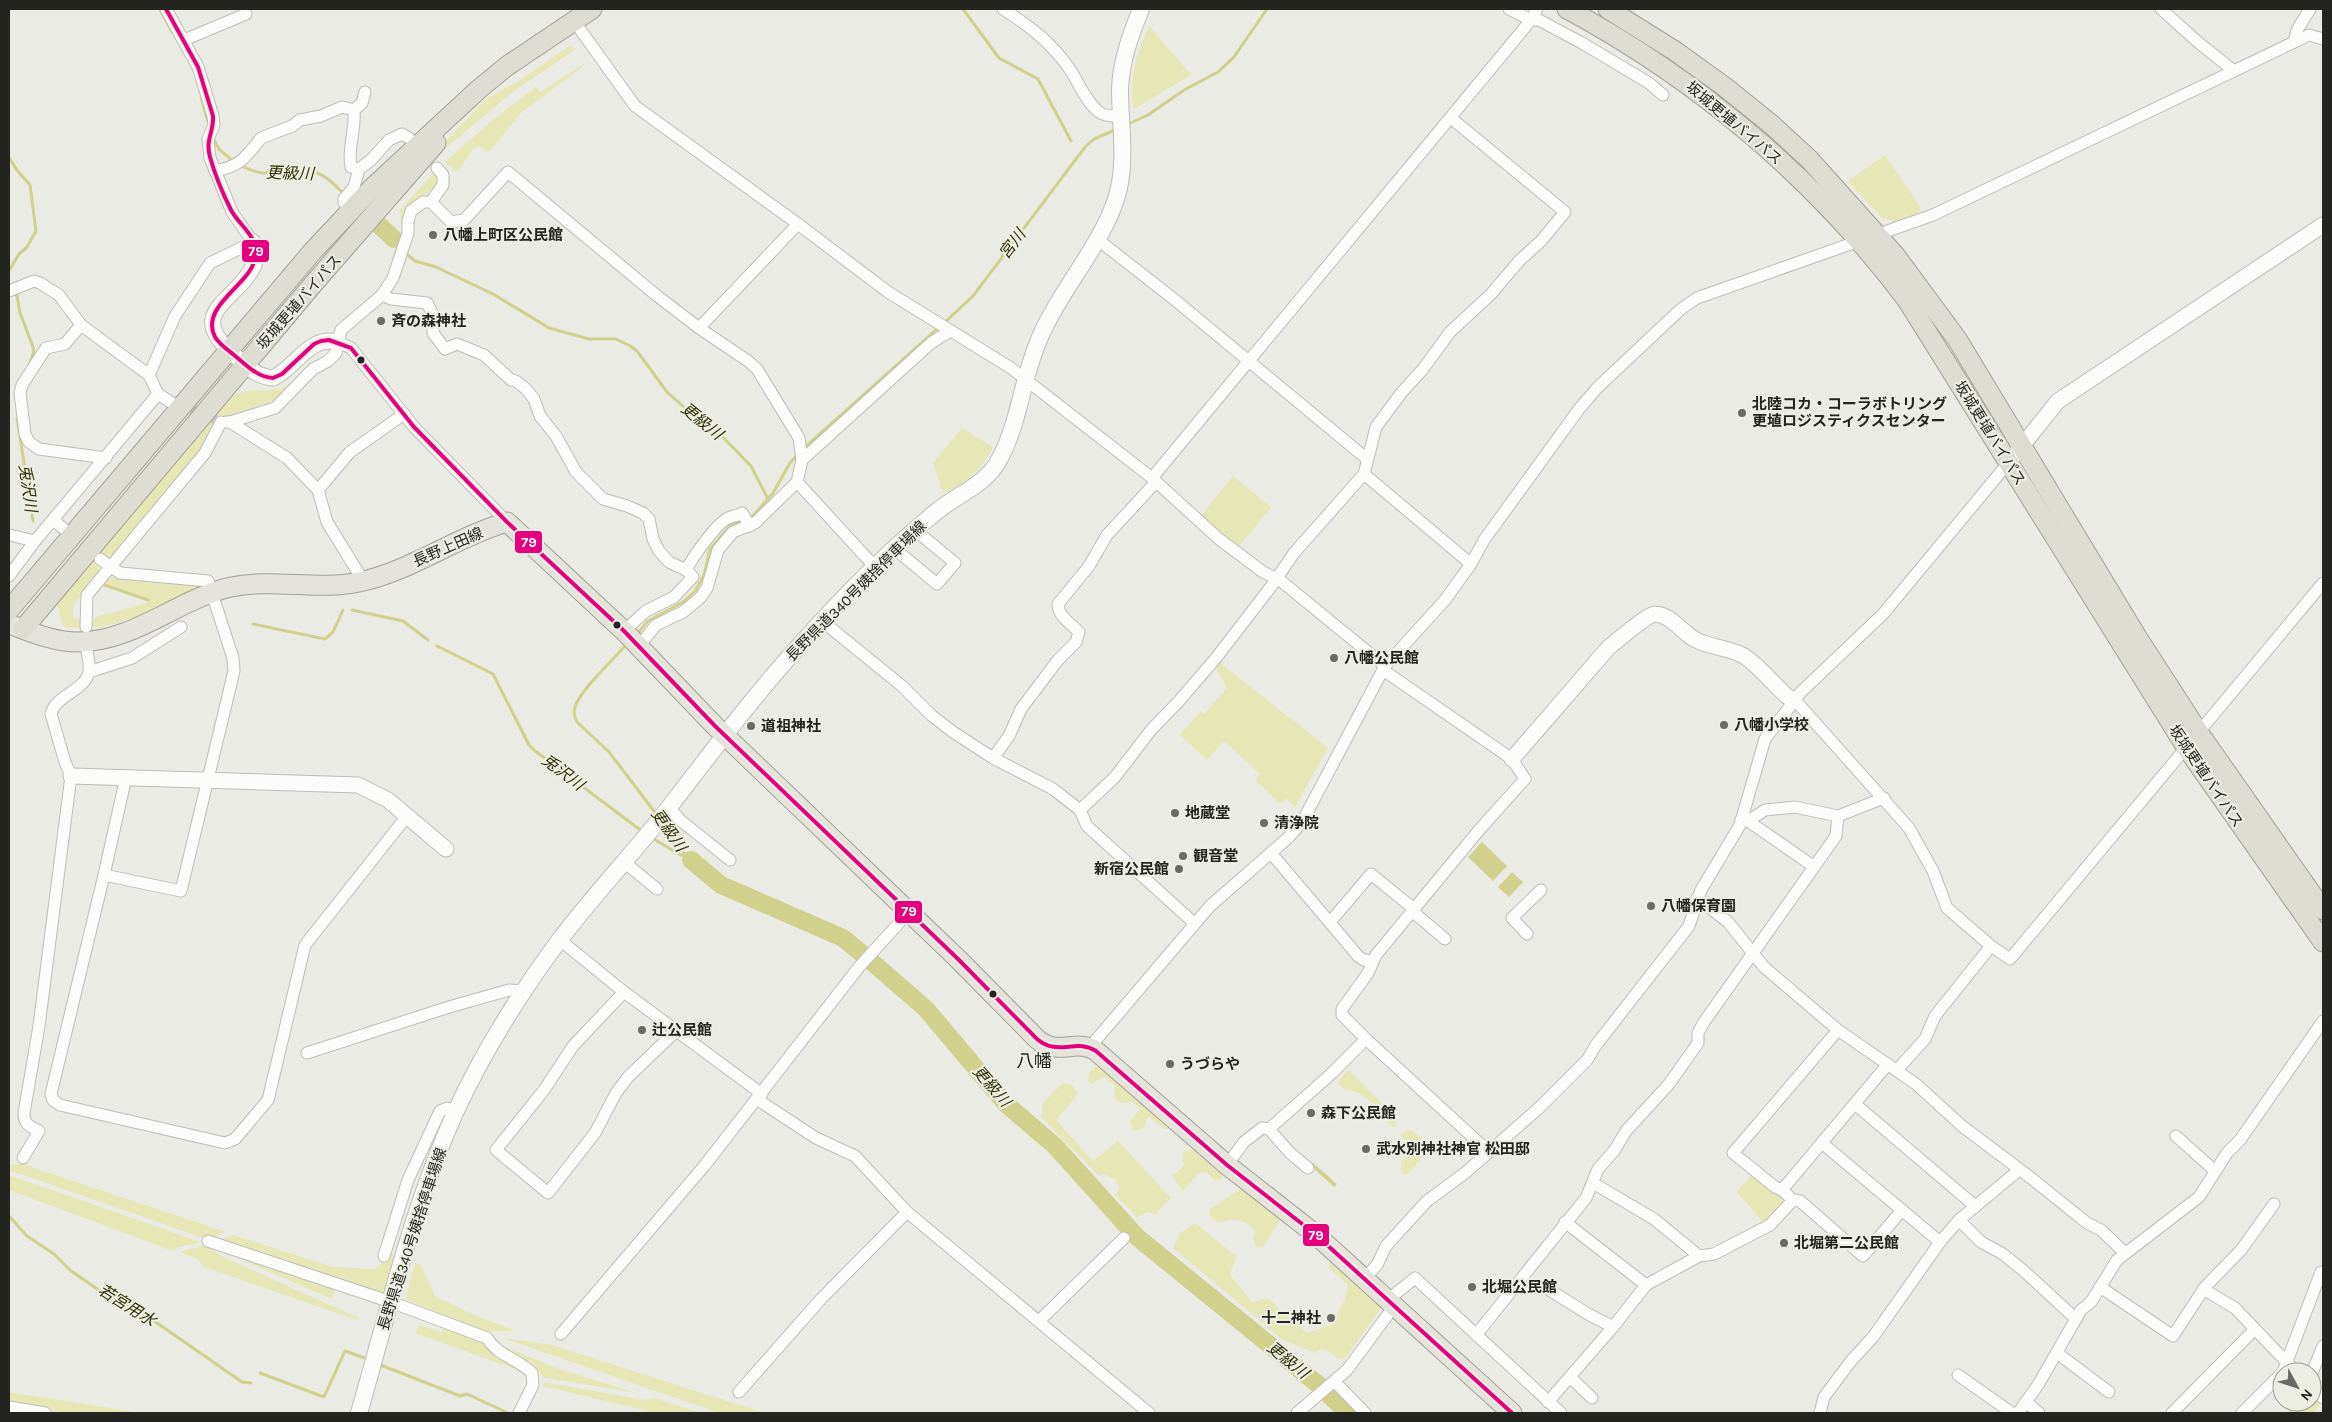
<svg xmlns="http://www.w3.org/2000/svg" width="2332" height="1422" viewBox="0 0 2332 1422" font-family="Karla,'Noto Sans JP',sans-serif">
<rect width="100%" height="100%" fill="#ebebe6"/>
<g fill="#e7e7b6">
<path d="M 1149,26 L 1191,75 L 1136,108 L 1133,108 C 1130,77 1136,53 1149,26 Z"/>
<polygon points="571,45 575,50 513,92 435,157 434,153 487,98 517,82"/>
<polygon points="584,64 585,65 521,113 491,150 487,152 479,146 474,148 460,169 452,171 453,168 445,162 495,118 536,87 540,92"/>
<polygon points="1885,155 1921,208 1916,216 1895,222 1882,218 1848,181"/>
<path d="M 434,173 L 439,178 L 438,183 C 426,198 405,201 403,222 L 401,223 L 400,210 Z"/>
<path d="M 291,384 L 273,401 L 224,417 L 216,415 C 220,410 225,400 231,397 C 249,385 270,396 291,384 Z"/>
<polygon points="210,422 213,423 202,450 113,555 106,556 100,551"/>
<path d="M 962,428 L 993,447 C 983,468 965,485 943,493 L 933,463 Z"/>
<polygon points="1233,476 1271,507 1238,548 1200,517"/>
<polygon points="92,560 99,567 99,572 73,606 73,618 81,619 82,628 64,627 56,602"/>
<path d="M 108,577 L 204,585 L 204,587 C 174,600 122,628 92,627 L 92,622 L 96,617 L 147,603 L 149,599 L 106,583 L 103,582 Z"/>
<polygon points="1218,661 1328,748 1295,807 1286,798 1280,804 1255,780 1260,774 1224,741 1207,760 1180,735 1201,711 1204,714 1227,688 1215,666"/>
<path d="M 1098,1065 L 1169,1127 L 1168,1129 L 1165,1129 L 1149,1117 L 1147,1118 L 1144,1128 L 1136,1131 L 1132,1128 L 1130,1122 L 1140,1109 L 1132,1101 C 1124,1104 1119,1104 1114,1097 L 1115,1086 L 1104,1077 L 1091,1084 L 1088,1081 L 1089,1073 Z"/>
<path d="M 1347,1071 L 1350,1071 L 1396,1118 L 1396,1127 L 1392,1127 C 1378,1111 1366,1090 1343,1089 L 1338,1082 Z"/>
<polygon points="1063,1083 1073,1086 1078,1094 1056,1120 1093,1161 1118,1141 1171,1198 1155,1215 1149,1212 1137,1217 1115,1195 1120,1188 1115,1179 1104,1174 1099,1176 1041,1117 1043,1103"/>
<polygon points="1411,1130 1427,1142 1427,1152 1408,1174 1405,1175 1401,1170 1401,1163 1410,1146 1400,1135"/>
<polygon points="1191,1149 1223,1175 1221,1179 1215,1180 1206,1172 1198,1174 1183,1191 1172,1176 1184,1166 1182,1153"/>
<polygon points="23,1164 227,1232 206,1239 9,1170 9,1165"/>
<polygon points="1752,1174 1783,1200 1783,1204 1764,1223 1737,1192"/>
<polygon points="9,1175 201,1242 176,1248 173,1251 9,1190"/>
<path d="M 1240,1189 L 1278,1216 L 1280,1221 L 1262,1248 L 1256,1246 L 1253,1239 L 1255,1230 C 1244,1219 1232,1218 1218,1223 L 1209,1215 L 1210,1209 Z"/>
<polygon points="1195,1223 1236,1256 1230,1275 1252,1302 1268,1298 1307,1333 1333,1324 1345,1299 1348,1285 1329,1268 1330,1260 1334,1261 1382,1307 1347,1356 1341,1360 1323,1348 1315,1353 1283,1340 1173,1248 1180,1233"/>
<polygon points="233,1235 333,1267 375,1269 394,1253 384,1294 216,1241"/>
<polygon points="205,1245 226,1258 359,1318 356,1320 202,1266 199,1260 180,1252"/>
<polygon points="230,1253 335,1289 332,1299 228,1254"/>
<polygon points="415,1263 421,1265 435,1296 470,1313 516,1331 485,1331 405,1299"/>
<polygon points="420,1325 441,1332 444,1326 485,1343 526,1373 415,1333"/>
<polygon points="502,1338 552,1345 765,1413 719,1413"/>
<polygon points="498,1344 559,1369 637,1393 545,1378 531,1363 505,1351"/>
<polygon points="544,1382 645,1400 654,1398 701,1413 655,1413 543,1386"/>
<polygon points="9,1392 141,1413 68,1413 9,1403"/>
<polygon points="2312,1396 2320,1403 2314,1413 2286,1413 2297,1402 2312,1402"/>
</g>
<g fill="#d1d18d">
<polygon points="1482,842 1507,866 1493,881 1468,857"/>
<polygon points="1512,872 1523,882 1509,897 1498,887"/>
<polygon points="1313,1163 1337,1184 1334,1187 1311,1166"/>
</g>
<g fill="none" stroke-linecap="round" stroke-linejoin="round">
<g stroke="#d1d18d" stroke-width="3">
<polyline points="160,9 172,32"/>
<polyline points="963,9 999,58 1038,79 1071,141"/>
<polyline points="201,97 208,122"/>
<polyline points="1126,125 1148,115 1184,90 1218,72 1234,57 1267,9"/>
<polyline points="214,140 219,149 234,162"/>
<polyline points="9,157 16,169 30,185 36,231 27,247 19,254 9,271"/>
<path d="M 239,165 C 249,169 258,174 269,173 C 305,172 313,162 341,191"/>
<polyline points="407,254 415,261 436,267 493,294 549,328 589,339 616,339 630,346 637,351 667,392 694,416 712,426 751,466 768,499"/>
<polyline points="9,285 17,296 20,313 32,344 34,351 30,363"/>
<polyline points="944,323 973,296 1085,147 1094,139 1115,130"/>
<polyline points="17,418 33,521"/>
<polyline points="804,448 939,327"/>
<polyline points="105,585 148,600"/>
<polyline points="352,610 403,621 428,640"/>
<polyline points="253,624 325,639 333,632 343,610"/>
<polyline points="637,634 648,621 683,602 695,591 704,575 710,549 730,526 752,517 773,493 790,463 798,454"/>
<path d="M 627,644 C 614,659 580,690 575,707 C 573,713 574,717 577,722 L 609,752 L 657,815"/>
<polyline points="437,646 493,674 529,745 534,750 643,832"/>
<polyline points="665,823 673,832 679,848 691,860"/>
<polyline points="650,837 688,859"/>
<polyline points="9,1216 27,1236 54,1254 70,1270 100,1291 147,1316 242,1382 251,1383"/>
<polyline points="378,1364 460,1396 467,1394 508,1413"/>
<polyline points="260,1373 324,1397 345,1351 370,1360"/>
</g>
<g stroke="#d1d18d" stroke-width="18">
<polyline points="380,226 394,239"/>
<polyline points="691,860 721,885 843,938 872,962 926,1009 1007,1105 1055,1146 1137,1237 1320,1386 1348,1413"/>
</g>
<polyline stroke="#c3c3bf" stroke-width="11" stroke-dasharray="11 5.5" stroke-linecap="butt" points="176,404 216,419"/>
<defs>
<g id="minor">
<path d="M 1003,9 C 1030,26 1053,44 1071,71 C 1079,84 1087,103 1099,112 C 1106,117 1113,116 1121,116"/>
<polyline points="1509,9 1531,20 1539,20 1582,43 1649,83 1663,95"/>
<polyline points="2161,9 2199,43 2234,71"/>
<polyline points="574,21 635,106 798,224 699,328 748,361 757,369 799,438 802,460 797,482 875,567"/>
<polyline points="184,40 246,14"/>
<polyline points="2294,42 2297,30 2310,9"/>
<path d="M 359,169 L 351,167 C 347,149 356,130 354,110 L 362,103 L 365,92"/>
<path d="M 215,171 C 241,166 246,157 261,138 L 292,126 L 300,120 L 321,116 L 342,107 L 354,110"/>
<polyline points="431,202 443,185 443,175 437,168"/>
<polyline points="352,209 344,203 344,199 354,187 359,169 371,160 389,140 402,134 409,138"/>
<polyline points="798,224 888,292 1011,368 1152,478 1219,539 1263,572 1281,581 1385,666"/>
<polyline points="1097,239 1175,300 1367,459"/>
<polyline points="9,291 34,281 40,283 59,295 81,325 149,375"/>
<polyline points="382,295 391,299 427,303 433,315 433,333 445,349 457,344 484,355 511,380 516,381 526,389 534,399 540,416 556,436 576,472 603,499 627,506 643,513 649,519 653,539 659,551 669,562 686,570 693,577 674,597 646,611 624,631"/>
<polyline points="81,325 65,344 46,348 22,385 20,393 25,434 29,442 39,449 106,458"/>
<polyline points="338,342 351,348 414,427 507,522"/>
<polyline points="158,394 172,403"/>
<polyline points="226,422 230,422 287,458 318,490 327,522 359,574 360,582"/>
<polyline points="230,422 275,408 313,369 328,361 336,353 341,330 382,295 393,278 408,233 408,221 411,211 423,202 431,202 451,222 464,220 508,172 656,295 699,328"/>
<polyline points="802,460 931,343 950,331"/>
<polyline points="1364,474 1471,564"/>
<polyline points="1152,478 1531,20 1537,9"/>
<polyline points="318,490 350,452 404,414"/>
<polyline points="53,520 64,529"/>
<polyline points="9,535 35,541"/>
<polyline points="895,549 937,584 955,563 915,530"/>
<polyline points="100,559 120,573 208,581 233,658 234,671 181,891 104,875"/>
<path d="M 686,570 C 693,557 715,525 728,518 C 732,516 738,516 742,513 L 750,526"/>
<polyline points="9,576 35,541 158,394 149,375 175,316 210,263 253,242 232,212 210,158 208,139 214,125 213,116 198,67 166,9"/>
<polyline points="822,621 902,686 931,715 953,732 993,758 1053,789 1080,810 1087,826 1194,923"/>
<polyline points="86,627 87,595 205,453 221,422"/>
<polyline points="639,646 656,625 683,612 700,598 707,588 718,550 733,532 755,523 797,482"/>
<polyline points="89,672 132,658 181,627"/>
<polyline points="1794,699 1909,828 1933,871 1947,908 1991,946 2010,959 2323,583"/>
<path d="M 993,758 L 1009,736 L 1021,709 L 1058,660 L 1076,642 L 1079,632 C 1071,624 1058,616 1058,604 L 1089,566 L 1107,535 L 1156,482"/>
<polyline points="126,777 104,875 51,1094 53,1100 60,1105 225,1143 235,1139 268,1100 305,945 407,816"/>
<polyline points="669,807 680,820 730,860"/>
<polyline points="1080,810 1115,777 1151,730 1179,701 1216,658 1273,584 1294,553 1364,474 1376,427 1402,392 1423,369 1450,332 1491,294 1520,260 1541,241 1565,212 1451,118"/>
<polyline points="1741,820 1748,821 1765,810 1795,807 1838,816 1884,798"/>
<polyline points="1748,821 1813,866"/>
<polyline points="1271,853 1358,956 1364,960 1373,961"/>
<polyline points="624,862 657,889"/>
<polyline points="1697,898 1728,922 1764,967 1838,1030 1916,1084 1962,1126 2031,1178 2087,1223 2101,1230 2125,1253"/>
<polyline points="1412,911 1445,939"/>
<polyline points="1330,922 1371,874 1414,909"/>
<polyline points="1527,934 1512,918 1541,890"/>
<polyline points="560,940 624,992 762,1094"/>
<polyline points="624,992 573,1046 544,1090 496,1150 548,1193 595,1133 616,1093 628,1077 676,1031"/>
<polyline points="1366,1039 1489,1152"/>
<polyline points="1090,1047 1210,906 1289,837 1302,822 1385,666 1445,600 1471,564 1484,540 1579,409 1598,387 1681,309 1697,298 1933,215 2309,35 2323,39"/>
<polyline points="307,1053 449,1007 509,990 524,991"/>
<polyline points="1897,1070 1925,1039 1935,1016 1991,946"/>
<polyline points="758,1100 816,1138 855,1156 907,1212 1149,1413"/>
<polyline points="1855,1104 1975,1206"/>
<polyline points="1269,1129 1290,1153 1308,1168"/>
<polyline points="2176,1136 2215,1171"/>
<polyline points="1822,1143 1940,1242"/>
<path d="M 23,1158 L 39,1131 C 29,1126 24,1124 24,1113 L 39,1026 L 71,776 L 65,762 L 51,714 C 55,695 86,691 89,671 C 90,665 88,657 87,651"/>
<polyline points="1227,1165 1244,1142 1262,1128 1269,1129 1331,1074 1366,1039 1342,1015 1342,1009 1368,973 1376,955 1480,829 1525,779 1512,759 1383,670"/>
<polyline points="1593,1183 1654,1219 1699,1256"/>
<polyline points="1782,1190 1775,1187 1733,1153 1838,1030"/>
<polyline points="1793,1200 1800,1201 1863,1256 1902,1210"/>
<polyline points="1959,1220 1981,1242 2003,1254 2025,1272 2076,1319"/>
<polyline points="1565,1222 1646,1285"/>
<path d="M 208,1241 L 391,1302 L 487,1338 C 498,1356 518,1359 532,1373 L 533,1385 L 519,1413"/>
<polyline points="384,1256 408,1180 440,1111 447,1108 456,1110"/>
<polyline points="1365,1278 1377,1265 1386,1246 1427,1201 1465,1173 1540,1107 1587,1060 1596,1045 1689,926 1701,890 1740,825 1765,739 1801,692 1883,614 2009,462"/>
<polyline points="2100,1287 2173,1336 2205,1287 2241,1250 2274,1204"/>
<polyline points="2203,1289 2235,1308 2296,1372"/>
<polyline points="1551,1291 1588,1314 1613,1327"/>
<polyline points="1389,1299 1415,1278 1561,1413"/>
<polyline points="1039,1321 1124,1238"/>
<polyline points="561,1334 705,1165 859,967 909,912"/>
<polyline points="1476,1335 1586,1198 1598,1169 1614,1151 1626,1131 1669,1084 1698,1043 1698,1033 1704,1022 1836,836 1838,816"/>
<polyline points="2057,1353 2109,1392"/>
<polyline points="2283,1372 2321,1272"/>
<polyline points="2312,1373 2323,1346"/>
<polyline points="1958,1375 2012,1413"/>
<polyline points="1570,1377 1592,1398"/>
<polyline points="1335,1382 1365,1413"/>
<polyline points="2312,1389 2323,1398"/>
<polyline points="739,1392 821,1299 907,1212"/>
<polyline points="1548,1402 1613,1327 1646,1285 1699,1256 1714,1254 1770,1225 1793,1200 1782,1190 1888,1064"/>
<polyline points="2026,1402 2039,1413"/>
<polyline points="9,1407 45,1413"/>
<polyline points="1297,1413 1347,1370 1395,1305"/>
<polyline points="1820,1413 1824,1397 1851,1361 1873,1337 1940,1242 1959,1220 2019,1170"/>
<polyline points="2018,1413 2038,1385 2081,1310 2091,1302 2117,1260 2199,1197 2227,1153 2240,1140 2323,1021"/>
<polyline points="2172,1413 2255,1329"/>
<polyline points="2242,1413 2282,1373"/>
</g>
<g id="tertiary">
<path d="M 253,242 C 255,249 257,257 254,265 C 237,302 183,311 234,355 C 246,365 256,377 273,378 C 296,368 308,335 338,342"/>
<polyline points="2009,462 2058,401 2323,225"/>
<path d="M 1512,759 L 1609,647 C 1617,641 1649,613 1655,614 C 1672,615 1682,633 1696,640 C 1710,647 1726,648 1740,654 C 1753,659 1776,687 1788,697 L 1794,699"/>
<polyline points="71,776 358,785 388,800 446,849"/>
</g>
<path id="secondary" d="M 359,1413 C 388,1313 412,1208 455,1113 C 483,1052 518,996 558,942 C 591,898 630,857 664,814 C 708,757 751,699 799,646 C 841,599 887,552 936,512 C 957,494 985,486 999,460 C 1019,424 1022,380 1038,342 C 1058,291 1108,239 1119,188 C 1126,155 1120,122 1120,89 C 1121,60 1131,34 1141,9"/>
<path id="primary" d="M 9,624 C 31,632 54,642 78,642 C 134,642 178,599 231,587 C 274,578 317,591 359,582 C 411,571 456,537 507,522 L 624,631 L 715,726 L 958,959 L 1037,1039 C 1058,1057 1076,1038 1096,1051 L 1227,1165 L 1315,1234 L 1512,1413"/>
<g id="trunk">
<path d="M 1567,9 C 1699,80 1817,180 1907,300 L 2186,747 L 2323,942"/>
<polyline points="1608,9 1675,51 1725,87 1772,125 1809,159 1895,255 1957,339 2137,637 2199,733 2323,910"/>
<polyline points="9,610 312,252 371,189 479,89 507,66 592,9"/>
<polyline points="23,629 314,283 436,143"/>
</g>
</defs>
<use href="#minor" stroke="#bdbdb9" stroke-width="13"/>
<use href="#tertiary" stroke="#bdbdb9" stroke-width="17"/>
<use href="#secondary" stroke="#bdbdb9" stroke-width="18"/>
<use href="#primary" stroke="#a2a295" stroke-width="21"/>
<use href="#trunk" stroke="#a2a295" stroke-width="21"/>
<use href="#minor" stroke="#fcfcfb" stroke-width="11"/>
<use href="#tertiary" stroke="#fcfcfb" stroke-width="15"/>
<use href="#secondary" stroke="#fcfcfb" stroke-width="16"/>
<use href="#primary" stroke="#e4e4dd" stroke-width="19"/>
<use href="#trunk" stroke="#dcdcd3" stroke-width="19"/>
<defs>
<path id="bus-1" d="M 166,9 L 198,67 L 213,116 C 214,132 205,140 210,157 C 215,175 223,194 231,210 C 239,225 255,234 256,252 C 257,283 198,304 215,337 C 219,344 228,350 234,355 C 246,365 257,377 273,378 L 282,374 L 314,344 L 321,341 L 329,340 L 351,348 L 414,427 L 507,522 L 624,631 L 715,726 L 958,959 L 1037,1039 C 1058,1057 1076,1038 1096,1051 L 1227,1165 L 1315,1234 L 1512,1413"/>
</defs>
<use href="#bus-1" stroke="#edeee3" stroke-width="8"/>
<use href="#bus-1" stroke="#e5007d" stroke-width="4"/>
</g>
<g fill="#6a6a66" stroke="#edeee3" stroke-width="2">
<circle cx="433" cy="235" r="5"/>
<circle cx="381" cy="321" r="5"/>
<circle cx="1742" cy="413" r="5"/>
<circle cx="1334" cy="658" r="5"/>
<circle cx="1724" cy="725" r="5"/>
<circle cx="751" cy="726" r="5"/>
<circle cx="1175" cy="813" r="5"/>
<circle cx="1264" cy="823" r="5"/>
<circle cx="1183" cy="856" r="5"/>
<circle cx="1179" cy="869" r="5"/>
<circle cx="1651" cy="906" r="5"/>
<circle cx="642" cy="1030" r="5"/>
<circle cx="1170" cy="1064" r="5"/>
<circle cx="1311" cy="1113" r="5"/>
<circle cx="1366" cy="1149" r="5"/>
<circle cx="1784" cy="1243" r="5"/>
<circle cx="1472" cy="1287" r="5"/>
<circle cx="1331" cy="1318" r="5"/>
</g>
<g fill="#242521" stroke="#edeee3" stroke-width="2">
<circle cx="361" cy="360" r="4.5"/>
<circle cx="617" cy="625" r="4.5"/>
<circle cx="993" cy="994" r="4.5"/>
</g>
<g text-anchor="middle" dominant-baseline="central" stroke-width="4.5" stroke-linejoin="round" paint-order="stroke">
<g font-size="15" fill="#242521" stroke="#edeee3">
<text transform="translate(1734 123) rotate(40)">坂城更埴バイパス</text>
<text transform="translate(299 302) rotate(-49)">坂城更埴バイパス</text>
<text transform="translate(1990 433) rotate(58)">坂城更埴バイパス</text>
<text transform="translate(448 547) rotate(-24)">長野上田線</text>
<text transform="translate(856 591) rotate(-45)">長野県道340号姨捨停車場線</text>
<text transform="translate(2206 776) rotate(56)">坂城更埴バイパス</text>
<text transform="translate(412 1239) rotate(-72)">長野県道340号姨捨停車場線</text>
</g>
<g font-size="15" font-weight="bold" fill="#242521" stroke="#edeee3" text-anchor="start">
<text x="443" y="235">八幡上町区公民館</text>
<text x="391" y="321">斉の森神社</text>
<text x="1752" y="404">北陸コカ・コーラボトリング<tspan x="1752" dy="17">更埴ロジスティクスセンター</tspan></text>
<text x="1344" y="658">八幡公民館</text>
<text x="1734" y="725">八幡小学校</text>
<text x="761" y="726">道祖神社</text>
<text x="1185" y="813">地蔵堂</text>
<text x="1274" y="823">清浄院</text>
<text x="1193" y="856">観音堂</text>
<text x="1169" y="869" text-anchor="end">新宿公民館</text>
<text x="1661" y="906">八幡保育園</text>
<text x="652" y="1030">辻公民館</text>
<text x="1180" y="1064">うづらや</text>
<text x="1321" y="1113">森下公民館</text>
<text x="1376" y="1149">武水別神社神官 松田邸</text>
<text x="1794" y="1243">北堀第二公民館</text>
<text x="1482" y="1287">北堀公民館</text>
<text x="1321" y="1318" text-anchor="end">十二神社</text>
</g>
<g font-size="16" font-style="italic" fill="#302f05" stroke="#edeee3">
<text transform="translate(290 173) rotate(2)">更級川</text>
<text transform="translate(1012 244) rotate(-53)">宮川</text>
<text transform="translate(702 421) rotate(39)">更級川</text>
<text transform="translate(28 488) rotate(82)">兎沢川</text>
<text transform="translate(563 772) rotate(37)">兎沢川</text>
<text transform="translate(669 830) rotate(55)">更級川</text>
<text transform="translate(992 1086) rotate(49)">更級川</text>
<text transform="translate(127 1305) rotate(32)">若宮用水</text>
<text transform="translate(1288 1360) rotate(39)">更級川</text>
</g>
<g font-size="18" fill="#242521" stroke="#edeee3">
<text x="1034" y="1061">八幡</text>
</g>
</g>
<g stroke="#edeee3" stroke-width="2">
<rect x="241" y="239" width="29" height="24" rx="5" fill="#e5007d"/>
<rect x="514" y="530" width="29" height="24" rx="5" fill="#e5007d"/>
<rect x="894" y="900" width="29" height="24" rx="5" fill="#e5007d"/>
<rect x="1302" y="1223" width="28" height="24" rx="5" fill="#e5007d"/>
</g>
<g font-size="14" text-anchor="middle" font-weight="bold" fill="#fff">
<text x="256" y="256">79</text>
<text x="529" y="547">79</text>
<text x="909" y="916">79</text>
<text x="1316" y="1240">79</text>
</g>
<rect width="2332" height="1422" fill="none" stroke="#242521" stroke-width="20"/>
<g transform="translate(2297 1387) rotate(130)"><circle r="24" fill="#edeee3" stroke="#9d9e95"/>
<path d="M0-4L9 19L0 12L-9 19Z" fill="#6a6a66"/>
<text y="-8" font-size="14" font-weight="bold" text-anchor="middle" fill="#242521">N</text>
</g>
</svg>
